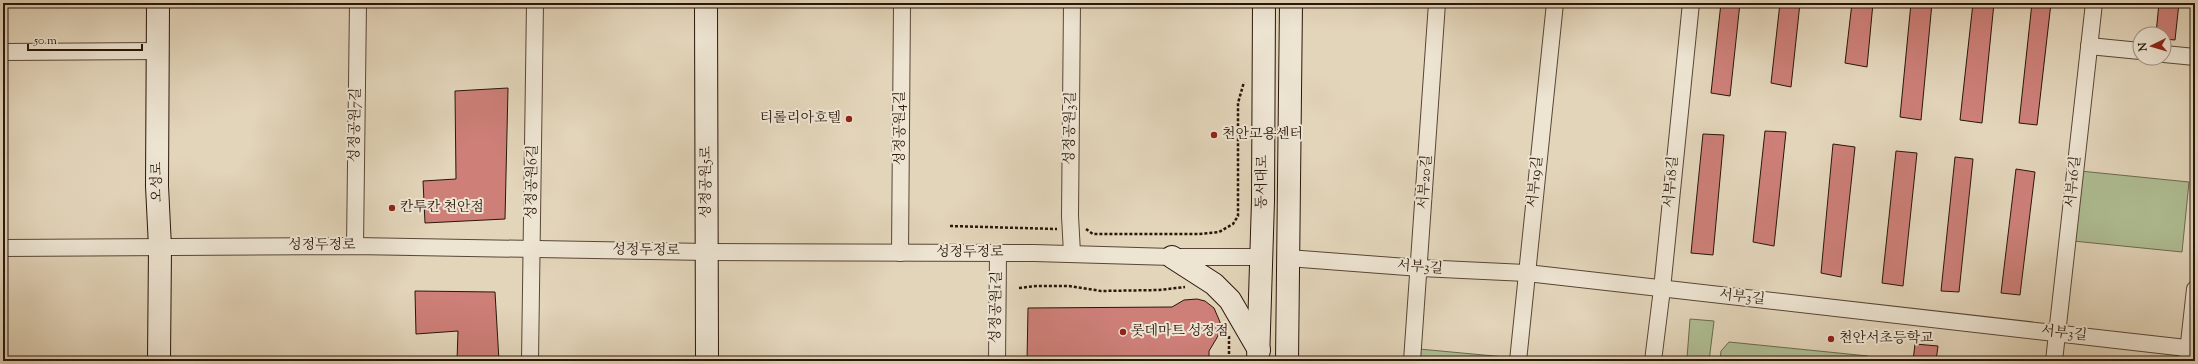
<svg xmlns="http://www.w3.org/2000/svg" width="2198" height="364" viewBox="0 0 2198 364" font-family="'Sorts Mill Goudy','Noto Serif KR',serif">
<rect width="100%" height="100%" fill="#e3d5ba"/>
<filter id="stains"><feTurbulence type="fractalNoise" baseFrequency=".005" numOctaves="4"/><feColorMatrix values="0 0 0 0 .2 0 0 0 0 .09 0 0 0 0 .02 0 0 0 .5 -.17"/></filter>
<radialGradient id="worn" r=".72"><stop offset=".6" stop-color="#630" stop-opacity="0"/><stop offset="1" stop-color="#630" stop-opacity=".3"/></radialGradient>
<g fill="#afbe93" stroke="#6c6a4e">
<polygon points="2080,171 2189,182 2182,252 2073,241"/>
<polygon points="1690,319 1714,321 1709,361 1687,358"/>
<polygon points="1729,342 1868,356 1872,361 1720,361 1721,351"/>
<polygon points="1419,349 1505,357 1505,361 1418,361"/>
</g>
<g fill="#cd7f78" stroke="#2a160a">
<polygon points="1721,3 1740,3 1730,96 1711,93"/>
<polygon points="1780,3 1800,3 1791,87 1771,83"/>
<polygon points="1852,3 1873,3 1867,67 1845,63"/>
<polygon points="1911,3 1932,3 1921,120 1900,117"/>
<polygon points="1973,3 1994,3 1982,123 1960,120"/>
<polygon points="2032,3 2051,3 2037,125 2019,123"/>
<polygon points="2159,3 2179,3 2175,40 2164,39 2164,34 2156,34"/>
<polygon points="508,88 505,219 425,223 423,181 456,179 455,91"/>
<polygon points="1765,131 1786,132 1774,246 1753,242"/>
<polygon points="1703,134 1724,135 1713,255 1691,253"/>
<polygon points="1833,144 1855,147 1841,277 1821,273"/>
<polygon points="1896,151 1917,153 1903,286 1882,283"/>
<polygon points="1955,157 1973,159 1959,292 1941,291"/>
<polygon points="2016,169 2035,172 2020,295 2001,293"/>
<polygon points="415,291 495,292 499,361 457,361 458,331 416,334"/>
<polygon points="1197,299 1205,301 1214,308 1220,322 1218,336 1209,351 1209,361 1027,361 1028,308 1172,307 1184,300"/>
<polygon points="1915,344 1938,346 1936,361 1913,361"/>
</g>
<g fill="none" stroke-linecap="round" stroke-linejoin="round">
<defs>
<g id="street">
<polyline points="1072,3 1070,216 1072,253"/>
<polyline points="2089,46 2140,51"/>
<polyline points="3,52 159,51"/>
<polyline points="2164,54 2195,57"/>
<polyline points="355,246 358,3"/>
<polyline points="3,248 355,246 707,252 1034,253 1172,257 1262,257"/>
<polyline points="900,253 902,3"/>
<polyline points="1288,258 1420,268 1527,273 2195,349"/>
<polyline points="530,361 535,3"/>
<polyline points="997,361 998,254"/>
<polyline points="1412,361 1437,3"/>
<polyline points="1518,361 1555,3"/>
<polyline points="1653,361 1662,289 1691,3"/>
<polyline points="2054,361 2094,3"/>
<polyline points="2187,361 2195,289"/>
</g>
<g id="secondary">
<polyline points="158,3 157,186 160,247 159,361"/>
<polyline points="706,3 707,361"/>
<polyline points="1172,257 1214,284 1230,300 1259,350"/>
<polyline points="1258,361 1263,201 1264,3"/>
<polyline points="1287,361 1291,3"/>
</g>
</defs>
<use href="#street" stroke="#584636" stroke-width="18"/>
<use href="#secondary" stroke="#2a160a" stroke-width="24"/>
<g stroke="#2a160a" stroke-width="2.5" stroke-dasharray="3 2" stroke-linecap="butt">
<polyline points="950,226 1057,229"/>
<polyline points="1086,229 1093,234 1199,234 1219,232 1233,224 1238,216 1238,103 1244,82"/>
<polyline points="1019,288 1036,286 1069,286 1101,291 1159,290 1185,287"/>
<polyline points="1229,336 1229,361"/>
</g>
<use href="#street" stroke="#ede4d2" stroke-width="16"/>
<use href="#secondary" stroke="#ede4d2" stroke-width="22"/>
</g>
<g fill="#8f2418" stroke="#ede4d2" stroke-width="1.5">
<circle cx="849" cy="119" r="4"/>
<circle cx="1214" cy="135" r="4"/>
<circle cx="392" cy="208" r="4"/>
<circle cx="1123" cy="332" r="4"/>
<circle cx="1831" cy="339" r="4"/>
</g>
<g text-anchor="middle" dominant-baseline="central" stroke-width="4" stroke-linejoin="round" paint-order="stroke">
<g font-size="14" fill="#2a160a" stroke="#ede4d2" text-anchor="start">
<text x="841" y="119" text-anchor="end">티롤리아호텔</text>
<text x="1222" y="135">천안고용센터</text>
<text x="400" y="208">칸투칸 천안점</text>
<text x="1131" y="332">롯데마트 성정점</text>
<text x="1839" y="339">천안서초등학교</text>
</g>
<g font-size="14" fill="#2a160a" stroke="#ede4d2">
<text transform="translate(356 125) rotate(-89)">성정공원7길</text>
<text transform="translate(901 128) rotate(-90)">성정공원4길</text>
<text transform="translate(1071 128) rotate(-89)">성정공원3길</text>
<text transform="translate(158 182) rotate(-91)">오성로</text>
<text transform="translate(533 182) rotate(-89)">성정공원6길</text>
<text transform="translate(707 182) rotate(-90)">성정공원5로</text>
<text transform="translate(1263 182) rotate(-89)">동서대로</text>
<text transform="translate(1426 182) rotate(-86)">서부20길</text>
<text transform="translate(1536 182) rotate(-84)">서부19길</text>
<text transform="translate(1672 182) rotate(-85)">서부18길</text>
<text transform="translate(2074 182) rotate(-84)">서부16길</text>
<text x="322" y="246">성정두정로</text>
<text transform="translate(646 251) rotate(1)">성정두정로</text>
<text x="970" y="253">성정두정로</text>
<text transform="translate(1420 268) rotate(4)">서부3길</text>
<text transform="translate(1742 298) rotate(6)">서부3길</text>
<text transform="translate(997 307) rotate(-89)">성정공원1길</text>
<text transform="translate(2064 334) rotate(6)">서부3길</text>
</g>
</g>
<rect width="2198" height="364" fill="none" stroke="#e3d5ba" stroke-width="16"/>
<rect x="4" y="4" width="2190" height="356" fill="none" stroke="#2a160a" stroke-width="2"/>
<rect x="8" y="8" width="2182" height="348" fill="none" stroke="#2a160a"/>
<g transform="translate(2152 46) rotate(265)"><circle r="19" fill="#ede4d2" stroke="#9f9282"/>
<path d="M0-3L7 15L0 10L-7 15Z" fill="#8f2418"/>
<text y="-6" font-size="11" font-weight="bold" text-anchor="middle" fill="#2a160a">N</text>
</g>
<path d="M28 44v6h114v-6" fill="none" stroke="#2a160a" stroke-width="2"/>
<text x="34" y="44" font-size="12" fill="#2a160a" stroke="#ede4d2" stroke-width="3" paint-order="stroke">50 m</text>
<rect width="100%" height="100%" filter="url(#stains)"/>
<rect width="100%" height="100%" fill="url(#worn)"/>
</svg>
